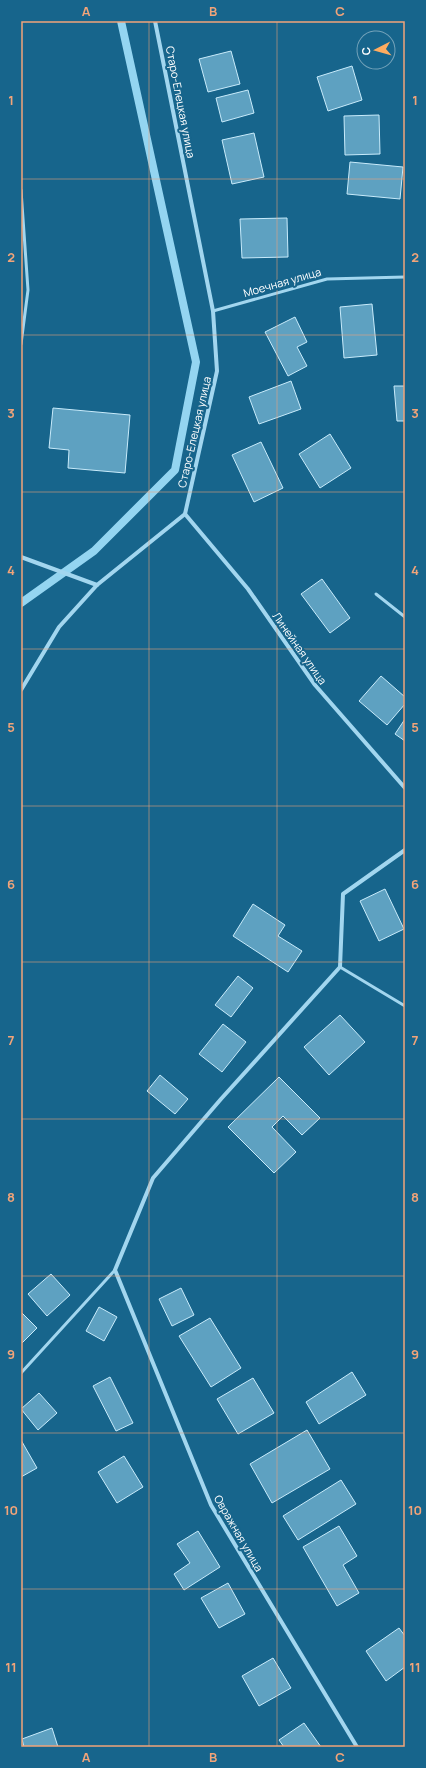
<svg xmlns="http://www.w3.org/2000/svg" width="426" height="1768" viewBox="0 0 426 1768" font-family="Manrope,sans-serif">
<rect width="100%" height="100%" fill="#17658c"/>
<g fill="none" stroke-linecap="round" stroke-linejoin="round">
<polyline stroke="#94d5f1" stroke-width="8" points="21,603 94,551 175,470 196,362 121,21"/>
</g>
<g fill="#5ea1c1" stroke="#c8ebfb">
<polygon points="231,51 240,84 208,92 199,59"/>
<polygon points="352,66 362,100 328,111 317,77"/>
<polygon points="248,90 254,113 222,122 216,98"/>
<polygon points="379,115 380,154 345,155 344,116"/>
<polygon points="254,133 264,177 232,184 222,140"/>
<polygon points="350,162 403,167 400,199 347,194"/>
<polygon points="287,218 288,257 242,258 240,219"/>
<polygon points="372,304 377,355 344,358 340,307"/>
<polygon points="295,317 307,342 297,347 307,366 288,376 265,332"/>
<polygon points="291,381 301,409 259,424 249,397"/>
<polygon points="394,386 405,386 405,421 397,421"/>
<polygon points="53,408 130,415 125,473 68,468 69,450 49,448"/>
<polygon points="330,434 351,468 320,488 299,454"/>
<polygon points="261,442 283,488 254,502 232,455"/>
<polygon points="322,579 350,618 330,633 301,594"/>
<polygon points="381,676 405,697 405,704 387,725 359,701"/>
<polygon points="405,719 405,741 395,734"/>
<polygon points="385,889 404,929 379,941 360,901"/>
<polygon points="253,904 285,925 278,936 302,951 288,972 233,936"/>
<polygon points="238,976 253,988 231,1017 215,1005"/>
<polygon points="340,1015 365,1042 329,1075 304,1047"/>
<polygon points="223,1024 246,1042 222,1072 199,1054"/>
<polygon points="160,1075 188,1099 175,1114 147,1091"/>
<polygon points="279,1077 320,1118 302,1135 283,1116 272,1127 296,1152 274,1173 228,1127"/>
<polygon points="51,1274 70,1295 47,1316 28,1294"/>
<polygon points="181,1288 194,1315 172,1326 159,1299"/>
<polygon points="99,1307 117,1317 104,1341 86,1331"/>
<polygon points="21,1312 37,1328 21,1344"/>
<polygon points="210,1318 241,1368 211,1387 179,1336"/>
<polygon points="352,1372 366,1395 319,1424 306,1402"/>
<polygon points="110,1377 133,1423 116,1431 93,1386"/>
<polygon points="253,1378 274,1413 238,1434 217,1399"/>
<polygon points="39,1393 57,1413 38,1430 21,1409"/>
<polygon points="307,1430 330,1469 272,1503 250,1464"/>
<polygon points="21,1440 37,1468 21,1477"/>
<polygon points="124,1456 143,1487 117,1503 98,1472"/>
<polygon points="341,1480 356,1504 298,1540 283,1516"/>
<polygon points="339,1526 357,1556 343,1565 359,1593 337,1606 303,1547"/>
<polygon points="198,1531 220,1567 184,1590 174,1574 190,1563 177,1544"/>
<polygon points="228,1583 245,1614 219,1628 201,1598"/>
<polygon points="399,1628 405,1636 405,1667 386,1681 366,1651"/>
<polygon points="273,1658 291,1688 259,1706 242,1676"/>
<polygon points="304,1723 321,1747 284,1747 279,1740"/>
<polygon points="52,1728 58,1747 24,1747 22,1739"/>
</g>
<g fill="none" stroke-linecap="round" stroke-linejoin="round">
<g stroke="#a2d6ef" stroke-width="3">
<polyline points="21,190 28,290 21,344"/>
<polyline points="213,311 327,279 405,277"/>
<polyline points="376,594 405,617"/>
<polyline points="340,967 405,1006"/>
<polyline points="21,1373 115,1270"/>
</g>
<g stroke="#a2d6ef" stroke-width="4">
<polyline points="185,514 248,589 315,685 405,788"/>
<polyline points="21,557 97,585"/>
<polyline points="21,690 59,627 97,585 185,514 217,371 213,311 155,21"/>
<polyline points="357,1747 211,1505 115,1270 153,1178 221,1099 340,967 343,894 405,850"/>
</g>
</g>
<path fill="none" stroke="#f2a479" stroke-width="1" stroke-opacity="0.55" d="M 149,21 L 149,1747M 277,21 L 277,1747M 21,179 L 405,179M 21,335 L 405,335M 21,492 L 405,492M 21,649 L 405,649M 21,806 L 405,806M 21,962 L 405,962M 21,1119 L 405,1119M 21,1276 L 405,1276M 21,1433 L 405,1433M 21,1589 L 405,1589"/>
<g text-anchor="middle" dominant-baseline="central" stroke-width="4" stroke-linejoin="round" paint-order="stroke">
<g font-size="11" fill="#fff" stroke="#17658c">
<text transform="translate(181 102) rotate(79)">Старо-Елецкая улица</text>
<text transform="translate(282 282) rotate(-16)">Моечная улица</text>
<text transform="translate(194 432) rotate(-77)">Старо-Елецкая улица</text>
<text transform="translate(300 648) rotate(55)">Линейная улица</text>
<text transform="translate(239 1533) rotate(60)">Овражная улица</text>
</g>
</g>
<rect width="426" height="1768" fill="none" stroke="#17658c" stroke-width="44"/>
<g transform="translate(376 50) rotate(264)"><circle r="19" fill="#17658c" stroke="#74a3ba"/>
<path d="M0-3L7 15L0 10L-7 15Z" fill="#ffac60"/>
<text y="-6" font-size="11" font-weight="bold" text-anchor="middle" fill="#ffffff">С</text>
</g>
<rect x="22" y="22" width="382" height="1724" fill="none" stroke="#f2a479" stroke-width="1.5"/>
<g font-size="13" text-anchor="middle" font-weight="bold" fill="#f2a479">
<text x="86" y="16">A</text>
<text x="213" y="16">B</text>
<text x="340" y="16">C</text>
<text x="11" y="105">1</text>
<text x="415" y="105">1</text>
<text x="11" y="262">2</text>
<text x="415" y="262">2</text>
<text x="11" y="418">3</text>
<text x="415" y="418">3</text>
<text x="11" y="575">4</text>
<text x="415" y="575">4</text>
<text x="11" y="732">5</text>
<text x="415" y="732">5</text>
<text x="11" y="889">6</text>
<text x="415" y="889">6</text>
<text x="11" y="1045">7</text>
<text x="415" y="1045">7</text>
<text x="11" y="1202">8</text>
<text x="415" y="1202">8</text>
<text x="11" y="1359">9</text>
<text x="415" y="1359">9</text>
<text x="11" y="1515">10</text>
<text x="415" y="1515">10</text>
<text x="11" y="1672">11</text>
<text x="415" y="1672">11</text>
<text x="86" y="1762">A</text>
<text x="213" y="1762">B</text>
<text x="340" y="1762">C</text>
</g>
</svg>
